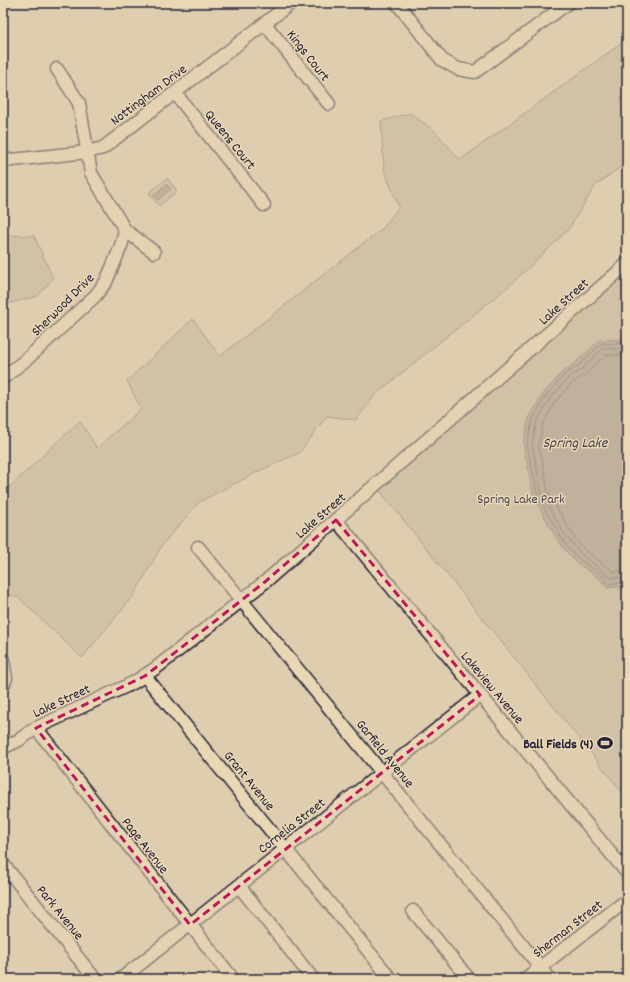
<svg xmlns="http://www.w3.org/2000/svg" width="630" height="982" font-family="Dekko,sans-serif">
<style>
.green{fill:#c2b49d;stroke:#726b6c}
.water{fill:#998e83;stroke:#696366}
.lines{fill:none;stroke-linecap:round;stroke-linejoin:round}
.shore{stroke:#524d58;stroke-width:1}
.minor-casing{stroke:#22223b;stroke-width:15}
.minor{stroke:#ead8b5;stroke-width:12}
.marked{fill:none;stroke:#c2185b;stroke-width:3;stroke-dasharray:8 5;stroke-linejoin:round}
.labels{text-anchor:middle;stroke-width:3;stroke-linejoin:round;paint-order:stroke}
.street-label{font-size:14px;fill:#22223b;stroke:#ead8b5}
.park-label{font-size:14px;fill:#4a4654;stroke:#ead8b5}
.poi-label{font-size:14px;font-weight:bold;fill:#22223b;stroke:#ead8b5;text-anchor:end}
.water-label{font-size:15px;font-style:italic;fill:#464251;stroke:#ead8b5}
</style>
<rect width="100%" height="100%" fill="#decdae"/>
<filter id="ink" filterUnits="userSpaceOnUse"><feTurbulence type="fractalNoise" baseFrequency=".025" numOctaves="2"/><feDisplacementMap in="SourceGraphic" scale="8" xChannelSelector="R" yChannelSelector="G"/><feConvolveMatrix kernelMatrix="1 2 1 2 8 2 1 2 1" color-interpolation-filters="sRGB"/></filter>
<g filter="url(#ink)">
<path class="green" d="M627,39V162L595,186L568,230L509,286L376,394L356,420L327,416L299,453L259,471L199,502L162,545L134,595L82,658L18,597L3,594V493L80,421L97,448L141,409L127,381L193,319L220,356L382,229L399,207L384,170L381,121L410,113L435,131L460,160Z
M167,178L177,191L159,206L149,193Z
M3,235L34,236L53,278L38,296L3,305Z
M627,264V798L376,486Z"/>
<path class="water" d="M166,184L171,189L158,200L153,195Z
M627,336V586L607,588L600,579L576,562L564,549L555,536L534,498L523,444L529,418L543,394L563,371L575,363L601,339L616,340Z"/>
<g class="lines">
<path class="shore" d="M627,341L616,344L602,343L578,366L565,374L546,396L533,419L527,444L538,497L559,534L567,547L579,559L603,576L609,584L627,582
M627,347L617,349L603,348L581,370L568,378L550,399L537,421L532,444L542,495L563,532L582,555L611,578L627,577
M627,353L617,355H605L585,375L572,383L555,402L543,424L538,447L542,458L548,493L576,540L586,551L614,572L627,571"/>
<defs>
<path id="minor" d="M397,3L442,60L458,69L475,72L568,3
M265,24L329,104
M175,93L264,205
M3,161L87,152L103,148L291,3
M125,230L154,252
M3,378L28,358L95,296L106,282L121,246L125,230L91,173L79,103L57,69
M336,520L627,873
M198,547L550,979
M3,660L6,678L3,686
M145,676L391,979
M36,728L233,979
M3,748L19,740L36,728L133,683L156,668L266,581L627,264
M3,864L95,979
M239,886L313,979
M413,911L469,979
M3,978L4,979
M121,979L480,695
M525,979L627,900"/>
</defs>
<use href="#minor" class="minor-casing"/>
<use href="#minor" class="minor"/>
</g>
</g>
<path d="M0 0H630V982H0ZM336,520L480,695L190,925L36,728L145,676L266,581Z" fill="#decdae" fill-opacity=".55" fill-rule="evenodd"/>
<path class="marked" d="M336,520L480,695L190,925L36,728L145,676L266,581Z"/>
<defs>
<symbol id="stadium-bare" viewBox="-9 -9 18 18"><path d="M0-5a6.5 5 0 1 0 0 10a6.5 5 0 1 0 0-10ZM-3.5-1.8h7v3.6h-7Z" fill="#22223b" stroke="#ead8b5" stroke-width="2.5" paint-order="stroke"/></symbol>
</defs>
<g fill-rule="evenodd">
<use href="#stadium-bare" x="594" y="732" width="22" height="22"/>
</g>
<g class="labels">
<g class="street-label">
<text transform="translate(309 55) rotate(52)" y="5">Kings Court</text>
<text transform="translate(148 94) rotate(-37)" y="5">Nottingham Drive</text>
<text transform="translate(231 139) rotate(51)" y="5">Queens Court</text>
<text transform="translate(563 301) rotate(-42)" y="5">Lake Street</text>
<text transform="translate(62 304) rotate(-45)" y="5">Sherwood Drive</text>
<text transform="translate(320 515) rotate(-41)" y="5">Lake Street</text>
<text transform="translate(493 687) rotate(50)" y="5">Lakeview Avenue</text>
<text transform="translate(61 700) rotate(-25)" y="5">Lake Street</text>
<text transform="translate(386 753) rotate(51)" y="5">Garfield Avenue</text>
<text transform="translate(250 780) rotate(51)" y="5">Grant Avenue</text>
<text transform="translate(291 825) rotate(-38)" y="5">Cornelia Street</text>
<text transform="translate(146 845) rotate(52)" y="5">Page Avenue</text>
<text transform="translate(61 912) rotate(51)" y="5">Park Avenue</text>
<text transform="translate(567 928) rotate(-38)" y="5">Sherman Street</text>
</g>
<g class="park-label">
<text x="521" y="503">Spring Lake Park</text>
</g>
<g class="poi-label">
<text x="593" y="748">Ball Fields (4)</text>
</g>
<g class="water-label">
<text x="575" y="447">Spring Lake</text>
</g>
</g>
<rect width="630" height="982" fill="none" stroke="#ead8b5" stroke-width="16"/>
<rect x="8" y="8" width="614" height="966" fill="none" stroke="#22223b" stroke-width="1.5" filter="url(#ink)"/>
</svg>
